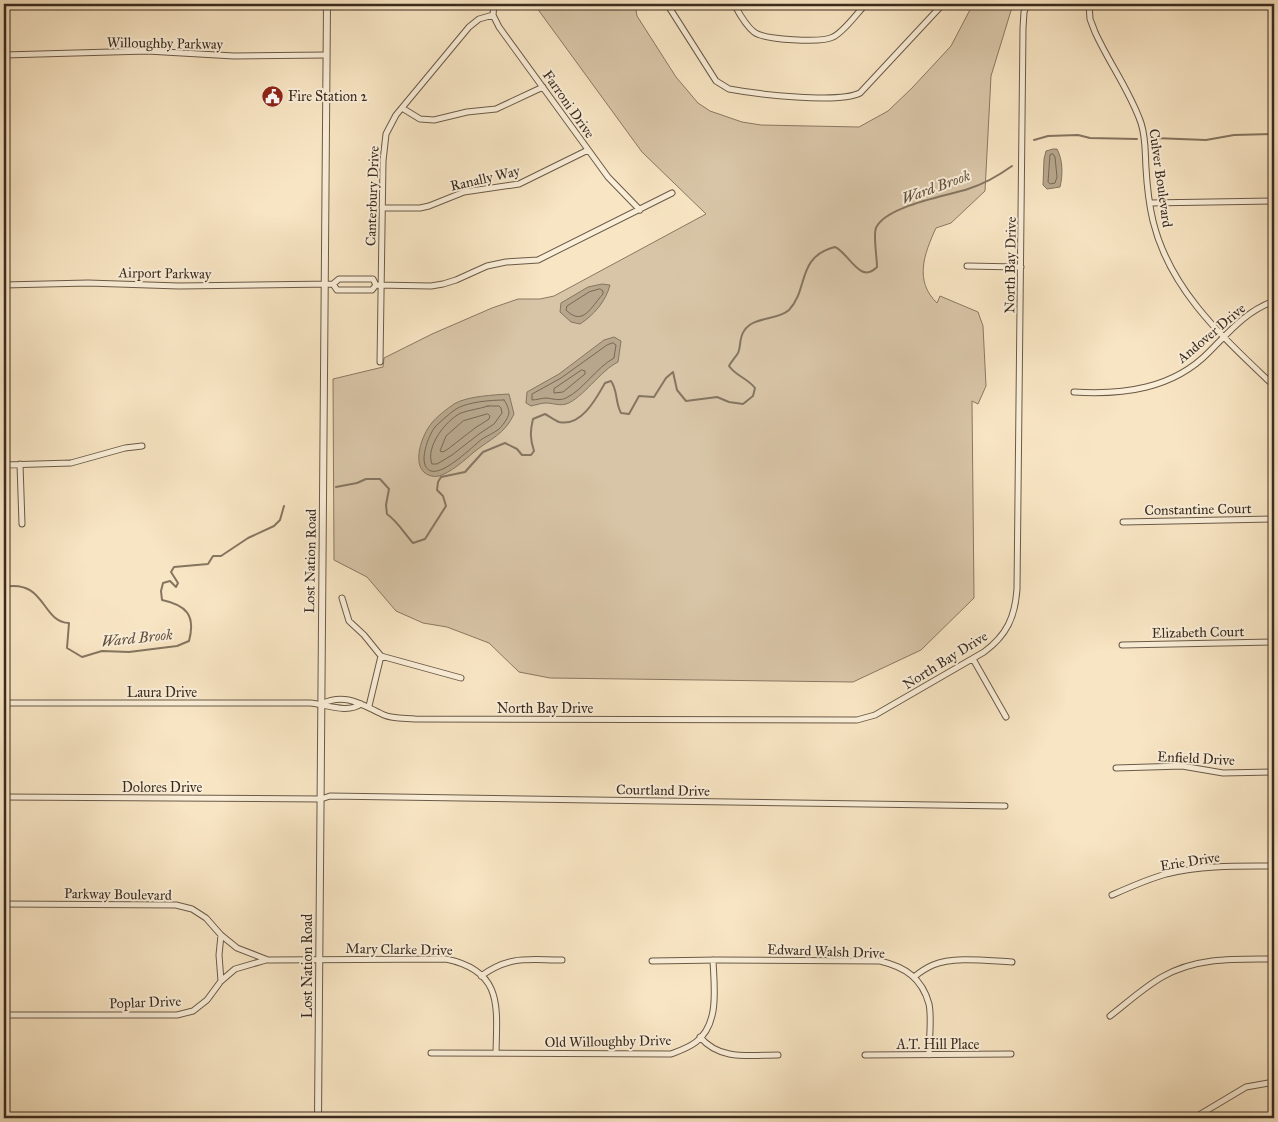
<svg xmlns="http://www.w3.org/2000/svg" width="1278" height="1122" font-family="'IM FELL Great Primer',serif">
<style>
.green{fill:#d8c5a7;stroke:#897863}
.water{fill:#b7a68b;stroke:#857560}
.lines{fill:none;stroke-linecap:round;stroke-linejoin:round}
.shore{stroke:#786855;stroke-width:1}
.stream{stroke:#857560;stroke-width:2}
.minor-casing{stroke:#6a5a48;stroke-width:7}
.tertiary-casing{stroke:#6a5a48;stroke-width:8}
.minor{stroke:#faeed8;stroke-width:5}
.tertiary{stroke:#faeed8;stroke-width:6}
.labels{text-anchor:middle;stroke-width:4;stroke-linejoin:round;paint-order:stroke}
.street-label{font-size:14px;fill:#3a2b1f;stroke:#faeed8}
.poi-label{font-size:14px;fill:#3a2b1f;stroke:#faeed8;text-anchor:start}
.water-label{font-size:15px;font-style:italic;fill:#60503f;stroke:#faeed8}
</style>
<rect width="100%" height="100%" fill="#f8e5c3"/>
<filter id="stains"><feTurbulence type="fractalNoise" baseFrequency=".004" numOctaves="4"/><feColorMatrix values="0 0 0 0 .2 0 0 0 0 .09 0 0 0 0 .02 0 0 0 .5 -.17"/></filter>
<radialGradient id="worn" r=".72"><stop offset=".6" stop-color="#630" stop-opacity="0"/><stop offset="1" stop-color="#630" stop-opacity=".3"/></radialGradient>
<path class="green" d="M534,4H635L637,16L676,77L698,103L710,111L742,122L761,125L859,127L888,111L912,88L951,46L973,4H1013L991,76L985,191L951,223L936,228C924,254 914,281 937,303L940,296L978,312L983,326L986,386L978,404L972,401L974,598L921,650L853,682L550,678L519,672L489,643L447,627L423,623L396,611L367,577L334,560L333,379L383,367L384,358L432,334L492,308L518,299H540L554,296L706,214L642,152Z"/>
<path class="water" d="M1053,149H1057C1063,160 1063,175 1060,187L1047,189L1043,185L1044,159L1046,151Z
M602,284L610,285C606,301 594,315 580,324L571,322L560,312L561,303L588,287Z
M614,337L621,341L618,362C601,370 582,399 566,404C559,406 553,403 546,403C541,403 536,405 531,406L526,403L527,392L559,374L604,340Z
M509,394L514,414C505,434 490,439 474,452C465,460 450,473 439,476C434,477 429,476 425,473C412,463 422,435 431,424C436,417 447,409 454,404C467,396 494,395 509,394Z"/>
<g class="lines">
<path class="shore" d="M1053,154L1055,157L1057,177L1055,183L1050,184L1048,182L1050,155Z
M600,289L603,291V294C591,307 583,327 566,310L567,306L589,292Z
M613,343L616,345L614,358C596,368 583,390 566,398C560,401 553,399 547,398C541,398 537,400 532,400V394L561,378L607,345Z
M582,370L585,371V374L563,392L554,393V389Z
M504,400C506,402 509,409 509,413C508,419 502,426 499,429C494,433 487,436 482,439C472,447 444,475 431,471C416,466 429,434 435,427C441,421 449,414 456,409C467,402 491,400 504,400Z
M488,406H499L501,408L502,413L494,424L479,434L452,455L437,464H432C425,447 446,420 461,413C469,410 479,409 488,406Z
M488,414L490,416L489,419L475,428L448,449L443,452L440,451L446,436L463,421Z"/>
<path class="stream" d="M1154,138L1206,140L1234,135L1274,134
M1034,140L1048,136L1078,135L1090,138L1137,139
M336,487L357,483L366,479H380L389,489L386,505L387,514C398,522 404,533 413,543L425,539L446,506L443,496L437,490L438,482L441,477L465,472L483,452L505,443L517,449L522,455H531L534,451C530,439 530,431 533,419L545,414C549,416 554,420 559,422C581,427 596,399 605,383L611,381C618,391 615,402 621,413L629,414L639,396L654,397L666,378L673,372L677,390L686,401L717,397L729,402L743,404L753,396L755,388C747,378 736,376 729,366C731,362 735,358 738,353C741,347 739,338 744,331C753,316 777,321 789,310C809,289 796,257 835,247C849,253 860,285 877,267C877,257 873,235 876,228C885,206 947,196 968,189C984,184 998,176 1012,166
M4,587C46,579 41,622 69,623L67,648L82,657L102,651L129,652L177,646L189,641C196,615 186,605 162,600L161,591L163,583L170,581L176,587L178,583L171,572L174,567L208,564L213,556H221L248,538L274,526L280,520L284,506"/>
<defs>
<path id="minor" d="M494,4L493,15L499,27L608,177L640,210
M667,4L716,81L729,89C756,94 838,104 860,93L943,4
M734,4C739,13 745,25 754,32C764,40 822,43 833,37C844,32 857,13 866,4
M1089,4L1090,19L1095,32C1109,63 1130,91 1141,123C1146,138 1145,153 1146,168C1147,186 1149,204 1153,221C1170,291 1224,338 1274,386
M4,55L147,51L234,56L326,55
M402,108L420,119L434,120L467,112L496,109L543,87
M1150,203L1274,201
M382,208H420L429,206L464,192L519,184L588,150
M967,266L1021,267
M4,285L88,283L179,286L333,284
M376,285L373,279H339L333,284L337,290H372L376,285L431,286L443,284L456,280L487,266L506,262L538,260L672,193
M380,362L383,161L386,134L396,115L469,27L479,19L493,15
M1074,392C1123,395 1173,389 1209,352C1230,331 1245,312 1274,301
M20,464L22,524
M4,465L71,463L125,448L142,446
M1123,522L1274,519
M342,598L349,621L364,635L381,656L461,678
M1122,645L1274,642
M973,659L1006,717
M4,703H310C325,704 347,714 361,704
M321,704C346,692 362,705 384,715C393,719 406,718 415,719L857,720L875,715L984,652C1007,635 1015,617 1017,589L1023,28L1024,12L1027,4
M369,706L381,656
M1116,768L1182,766L1223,773L1274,772
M4,797L321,799L330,796L1005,806
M1112,895C1130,887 1148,879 1166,874C1202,865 1238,866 1274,866
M4,904L176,905L192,909L206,918L221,935L237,948L268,960L446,959C503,971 497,1006 496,1053
M652,961L718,960L880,961C905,967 922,978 929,1004C932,1018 929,1040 929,1055
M481,976C510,955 528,960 562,960
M914,977C920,972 926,968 933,965C954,956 989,961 1012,962
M221,981L219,955L221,935
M4,1015H177L193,1011L207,1000L221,981L235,969L266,960
M1110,1016C1127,1003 1143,988 1162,977C1197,957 1236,959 1274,959
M700,1037C720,1061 750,1055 778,1055
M431,1053L671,1054C679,1051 688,1048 696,1042C720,1024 714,986 713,960
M865,1055L1011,1054
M46,1117L47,1118
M137,1117L139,1118
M1194,1118L1246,1087L1274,1082"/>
<path id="tertiary" d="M318,1118L327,4"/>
</defs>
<use href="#minor" class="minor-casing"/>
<use href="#tertiary" class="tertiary-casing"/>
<use href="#minor" class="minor"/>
<use href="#tertiary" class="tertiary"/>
</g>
<defs>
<symbol id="civic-disc" viewBox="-11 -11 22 22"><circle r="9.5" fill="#8f2418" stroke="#faeed8"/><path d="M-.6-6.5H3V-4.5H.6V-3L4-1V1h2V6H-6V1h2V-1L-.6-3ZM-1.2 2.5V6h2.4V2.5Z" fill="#fff"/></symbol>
</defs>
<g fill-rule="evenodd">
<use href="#civic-disc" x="260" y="84" width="25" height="25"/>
</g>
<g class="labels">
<g class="street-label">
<text transform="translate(165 43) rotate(1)" y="5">Willoughby Parkway</text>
<text transform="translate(569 104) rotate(55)" y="5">Farroni Drive</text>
<text transform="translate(485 178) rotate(-13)" y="5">Ranally Way</text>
<text transform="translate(1161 178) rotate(82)" y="5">Culver Boulevard</text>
<text transform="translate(372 196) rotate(-88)" y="5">Canterbury Drive</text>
<text transform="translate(1010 265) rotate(-89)" y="5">North Bay Drive</text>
<text transform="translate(165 273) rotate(1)" y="5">Airport Parkway</text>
<text transform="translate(1211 333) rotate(-40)" y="5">Andover Drive</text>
<text transform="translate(1198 509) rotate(-1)" y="5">Constantine Court</text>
<text transform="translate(310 561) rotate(-89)" y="5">Lost Nation Road</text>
<text transform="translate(1198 632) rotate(-1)" y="5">Elizabeth Court</text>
<text transform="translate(945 660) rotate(-32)" y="5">North Bay Drive</text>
<text x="162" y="697">Laura Drive</text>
<text x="545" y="713">North Bay Drive</text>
<text transform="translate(1196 758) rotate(3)" y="5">Enfield Drive</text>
<text x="162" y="792">Dolores Drive</text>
<text transform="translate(663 790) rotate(1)" y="5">Courtland Drive</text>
<text transform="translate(1190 861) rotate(-9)" y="5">Erie Drive</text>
<text transform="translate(118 894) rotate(1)" y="5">Parkway Boulevard</text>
<text transform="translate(399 949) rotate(1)" y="5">Mary Clarke Drive</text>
<text transform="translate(826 951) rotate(2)" y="5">Edward Walsh Drive</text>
<text transform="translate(307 966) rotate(-90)" y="5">Lost Nation Road</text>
<text transform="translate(145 1002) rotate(-2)" y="5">Poplar Drive</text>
<text transform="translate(608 1041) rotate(-1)" y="5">Old Willoughby Drive</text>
<text x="938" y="1049">A.T. Hill Place</text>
</g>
<g class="poi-label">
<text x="288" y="101">Fire Station 2</text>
</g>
<g class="water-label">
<text transform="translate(936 187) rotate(-20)" y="5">Ward Brook</text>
<text transform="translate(137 638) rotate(-6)" y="5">Ward Brook</text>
</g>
</g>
<rect width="1278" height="1122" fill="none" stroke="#f8e5c3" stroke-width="20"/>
<rect x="5" y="5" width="1268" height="1112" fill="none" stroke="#3a2b1f" stroke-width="2.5"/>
<rect x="10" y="10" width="1258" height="1102" fill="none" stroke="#3a2b1f"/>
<rect width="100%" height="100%" filter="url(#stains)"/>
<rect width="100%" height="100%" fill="url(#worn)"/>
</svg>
